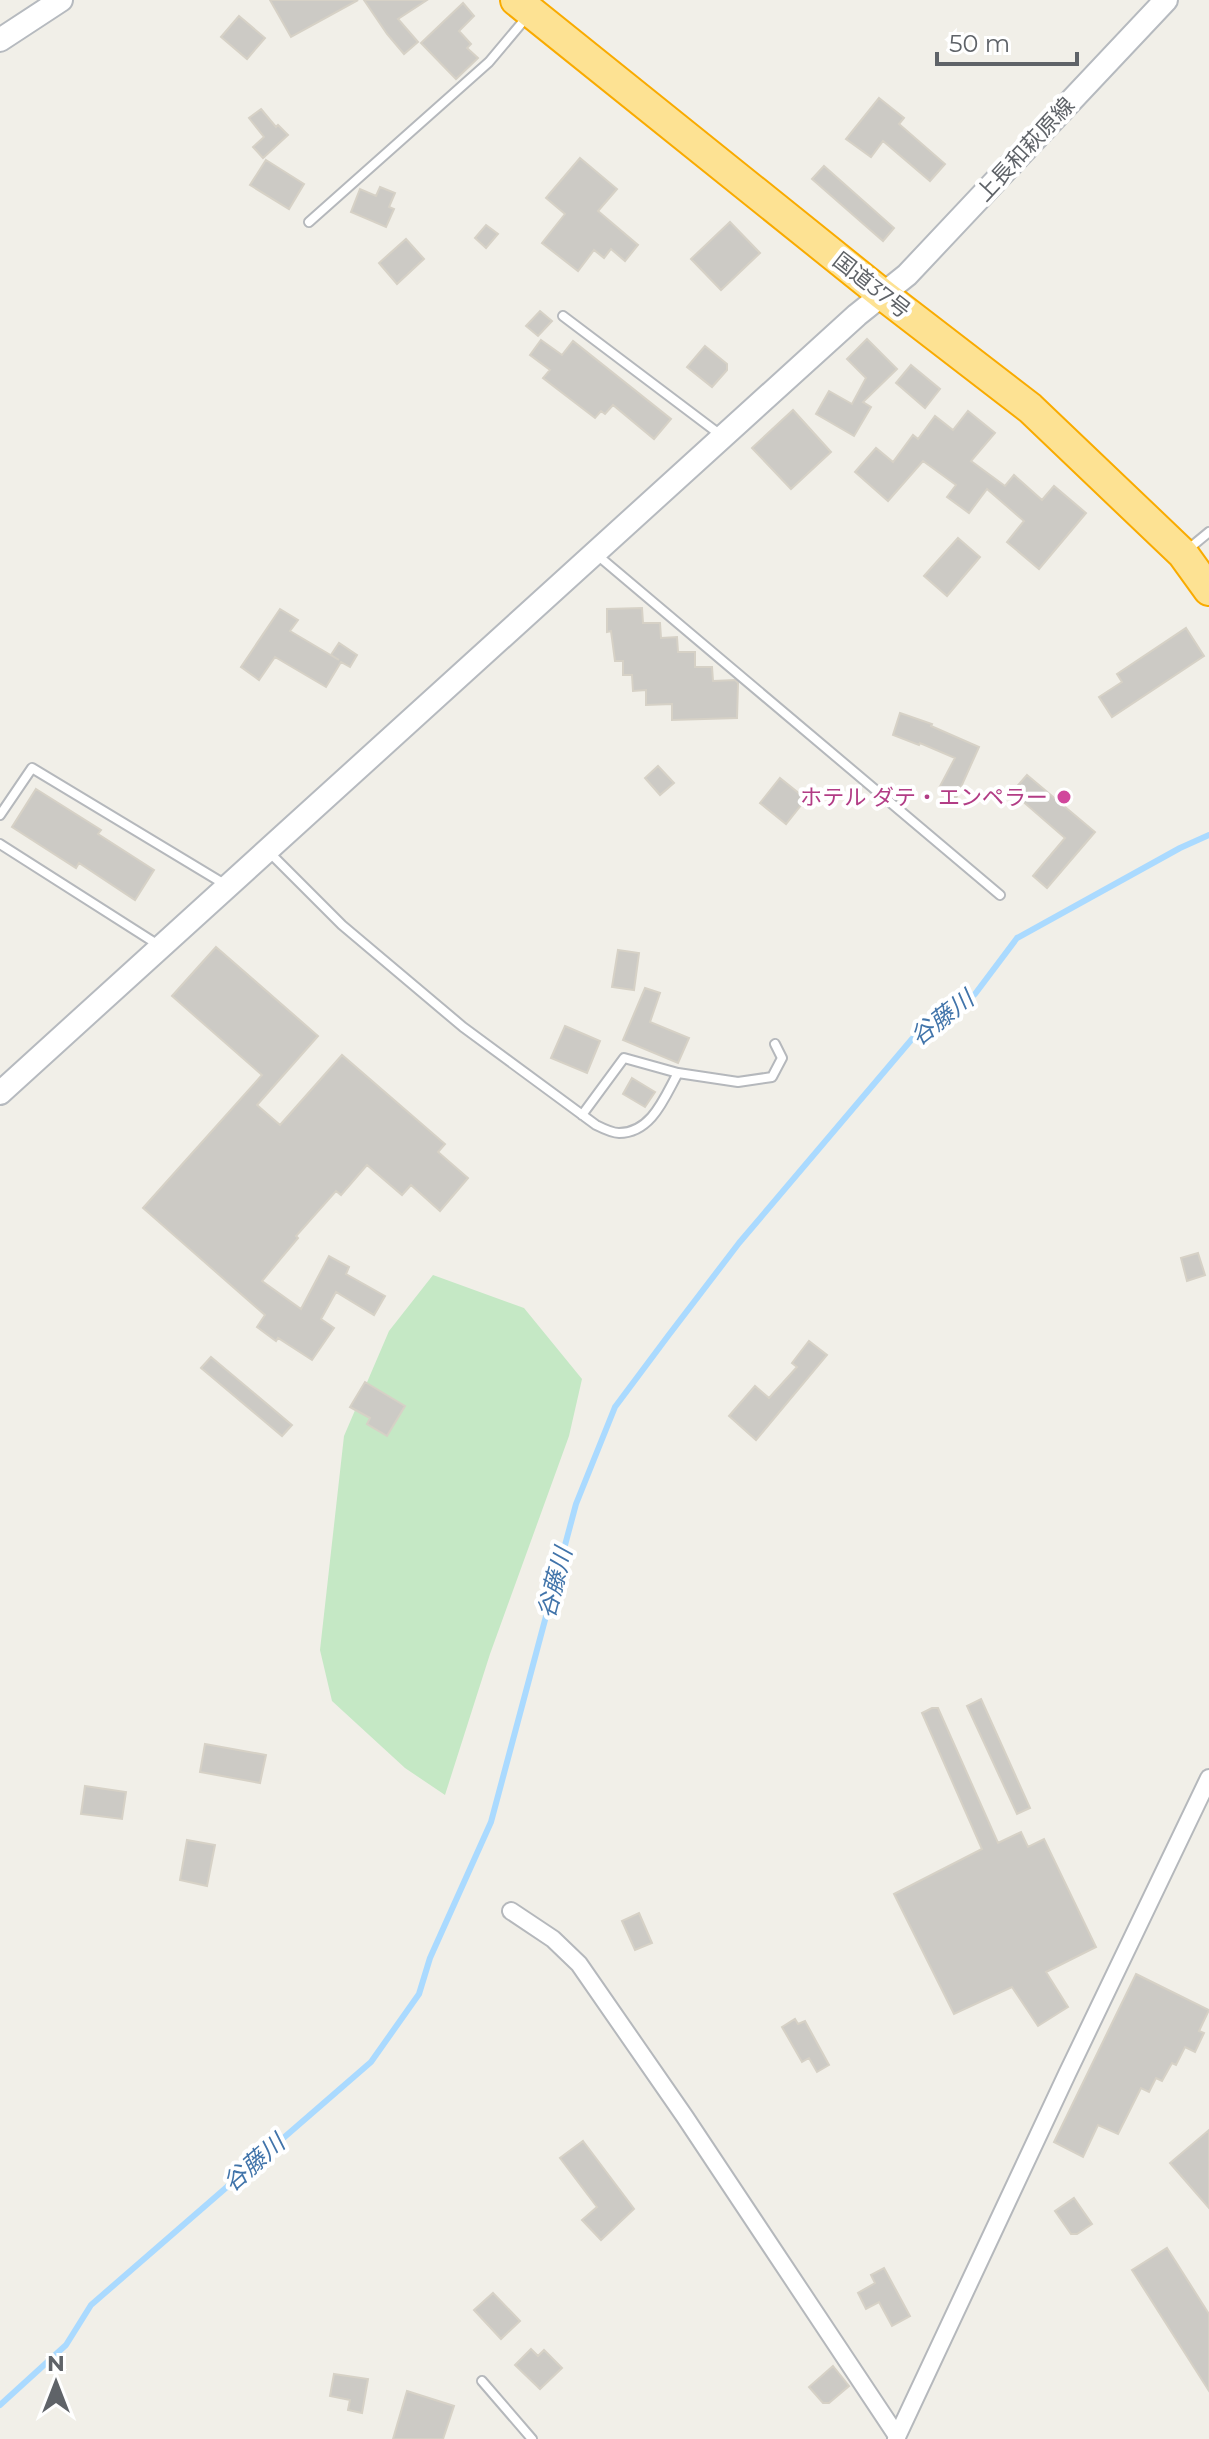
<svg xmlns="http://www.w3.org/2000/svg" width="1209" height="2439" font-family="Montserrat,'Noto Sans JP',sans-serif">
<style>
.green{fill:#c5e8c5}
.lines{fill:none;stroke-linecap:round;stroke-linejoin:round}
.stream{stroke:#aadaff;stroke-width:6}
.building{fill:#cccac5;stroke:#d6d1c6;stroke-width:2}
.lane-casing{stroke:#b5b8bc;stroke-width:12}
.street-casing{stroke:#b5b8bc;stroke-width:20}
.secondary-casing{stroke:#b6babf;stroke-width:26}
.highway-casing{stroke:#f9ab00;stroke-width:34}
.lane{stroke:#fff;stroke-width:8}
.street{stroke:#fff;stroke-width:16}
.secondary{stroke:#fff;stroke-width:22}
.highway{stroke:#fde293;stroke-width:30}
.hotel-dot{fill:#d1479c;stroke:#fff;stroke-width:3}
.labels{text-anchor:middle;stroke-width:8;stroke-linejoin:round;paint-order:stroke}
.street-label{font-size:22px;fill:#5f6368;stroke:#fff}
.hotel-label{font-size:22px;fill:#b23c85;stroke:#fff;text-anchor:end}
.water-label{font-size:24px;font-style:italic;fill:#4174aa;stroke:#fff}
</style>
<rect width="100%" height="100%" fill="#f1efe8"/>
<path class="green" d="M433,1275L524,1308L582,1379L569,1436L490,1654L445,1795L405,1768L332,1701L320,1650L344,1436L389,1331Z"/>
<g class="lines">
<path class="stream" d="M0,2405L66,2345L91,2305L371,2062L419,1994L430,1958L491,1822L576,1504L615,1407L668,1336L739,1243L912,1039L975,994L1017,938L1180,848L1209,835"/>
</g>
<path class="building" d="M270,0H358L291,37Z
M364,0H427L398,19L418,42L404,54L387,34Z
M463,3L474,16L459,31L471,44L467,48L478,58L456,79L421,43Z
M239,16L265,38L247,59L221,37Z
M879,98L904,118L899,124L945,164L930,181L883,141L871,157L846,139Z
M261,109L276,127L278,125L288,135L263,158L253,147L264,137L249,118Z
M580,158L617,189L598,211L638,245L625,261L611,249L604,258L594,250L578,271L542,243L565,214L546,198Z
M266,160L304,184L289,209L250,185Z
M824,166L894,228L883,241L812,179Z
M380,187L395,193L389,207L394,209L386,227L351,212L360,189L376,196Z
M730,222L760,253L721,290L691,259Z
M486,225L498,234L486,248L475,238Z
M406,239L424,259L397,284L379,263Z
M540,311L552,321L538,336L526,326Z
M867,339L897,369L863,402L871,407L854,436L816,414L829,391L852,404L866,378L847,359Z
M541,340L562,355L573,341L671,419L654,439L613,405L605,414L601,411L595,418L543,378L550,370L530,355Z
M705,346L727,364V370L712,387L687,367Z
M911,365L940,389L925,408L896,383Z
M793,410L831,452L791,489L752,448Z
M968,411L995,433L971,461L1005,486L1014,475L1042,500L1054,486L1086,513L1039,569L1007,542L1024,521L987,489L969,513L947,497L956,485L923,461L888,501L855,472L876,448L893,462L913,435L918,439L935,416L953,430Z
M958,538L980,557L947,596L924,576Z
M642,608L643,623H660L661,638L677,637L678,652H695V667H712L713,681L735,680L738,683L737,718L672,720V704L646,705V690L633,691L632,675H623V661H615L611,631L607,632V609Z
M280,609L298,620L290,631L339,660L331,655L339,643L357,655L350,667L341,662L326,687L275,657L259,680L241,667Z
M1186,628L1204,656L1112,717L1099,697L1122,682L1117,674Z
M900,713L932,724L931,726L979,747L956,798L939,788L955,758L920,743L919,745L893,735Z
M658,766L674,783L660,795L645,778Z
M1027,775L1095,832L1047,888L1033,876L1065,838L1012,792Z
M780,778L806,799L786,824L760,803Z
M36,789L101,830L98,834L154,870L135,900L79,863L76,868L12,827Z
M216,947L318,1036L257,1105L280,1125L342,1055L445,1144L438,1152L468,1178L440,1211L411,1185L402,1195L367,1165L341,1195L336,1191L296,1236L298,1238L262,1281L301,1309L329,1256L349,1267L346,1274L385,1296L374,1315L336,1292L321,1319L334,1328L312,1360L278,1338L276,1341L257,1327L265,1315L143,1208L262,1075L172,996Z
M618,950L639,953L634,990L612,987Z
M645,988L660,993L650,1022L689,1038L678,1063L623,1040Z
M565,1026L600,1041L587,1073L551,1058Z
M632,1078L655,1092L645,1107L623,1094Z
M1198,1253L1205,1275L1187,1281L1181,1258Z
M809,1341L827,1355L756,1440L729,1416L755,1386L769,1398L797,1367L792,1363Z
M211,1357L292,1425L282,1436L201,1368Z
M365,1382L405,1406L387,1436L367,1424L370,1418L350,1407Z
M981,1699L1030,1808L1017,1814L967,1706Z
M932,1708H938L998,1843L1021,1832L1028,1847L1044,1839L1096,1947L1046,1972L1068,2007L1038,2026L1012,1987L954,2014L894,1894L982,1849L922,1713Z
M205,1744L266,1755L260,1783L200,1772Z
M85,1786L126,1792L122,1819L81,1814Z
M187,1840L215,1845L207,1886L180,1880Z
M639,1913L652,1943L635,1950L622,1921Z
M1136,1974L1209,2010L1199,2031L1204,2033L1195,2052L1185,2047L1176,2065L1172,2063L1162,2081L1156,2078L1149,2092L1141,2088L1118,2134L1098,2125L1083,2157L1054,2142Z
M795,2019L798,2024L805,2021L829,2065L817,2072L809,2058L802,2062L782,2027Z
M1209,2130V2208L1170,2163Z
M583,2141L634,2209L601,2240L582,2220L597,2207L560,2158Z
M1074,2198L1092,2224L1077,2234H1071L1055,2211Z
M1167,2248L1209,2314V2391L1132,2270Z
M884,2268L910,2316L892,2326L879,2302L866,2309L858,2293L875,2283L871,2275Z
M493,2293L520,2321L501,2339L474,2310Z
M531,2349L538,2356L544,2350L562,2368L540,2389L515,2365Z
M833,2366L849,2386L829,2403H823L809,2387Z
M334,2374L368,2379L362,2413L348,2410L350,2400L330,2396Z
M407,2391L454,2406L443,2439H393Z"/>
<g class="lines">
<defs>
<path id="lane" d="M309,222L489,62L526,18
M563,316L722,436
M1186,551L1209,532
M596,554L1000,895
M0,815L32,768L226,885
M0,844L160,946
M270,853L342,925L463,1027L596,1125C602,1128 612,1133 619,1133C652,1133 665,1096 678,1073L738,1082L772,1077L782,1058L775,1044
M582,1115L624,1058L678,1073
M482,2381L532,2439"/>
<path id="street" d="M511,1911L553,1939L579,1964L685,2117L897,2436
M896,2439L1067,2074L1209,1778"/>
<path id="secondary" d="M0,40L61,0
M0,1093L857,315L907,275L1166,0"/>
<path id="highway" d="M516,0L882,294L1030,408L1183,554L1209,590"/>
</defs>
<use href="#lane" class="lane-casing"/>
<use href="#street" class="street-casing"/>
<use href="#secondary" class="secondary-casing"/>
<use href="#highway" class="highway-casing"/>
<use href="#lane" class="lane"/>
<use href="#street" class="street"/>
<use href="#secondary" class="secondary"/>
<use href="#highway" class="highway"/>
</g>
<circle class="hotel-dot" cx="1064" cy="797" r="8"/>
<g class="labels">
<g class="street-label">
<text transform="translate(1025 149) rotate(-47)" y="8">上長和萩原線</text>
<text transform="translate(872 285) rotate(38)" y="8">国道37号</text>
</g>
<g class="hotel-label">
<text x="1048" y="805">ホテル ダテ・エンペラー</text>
</g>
<g class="water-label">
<text transform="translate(942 1018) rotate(-38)" y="8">谷藤川</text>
<text transform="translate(555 1583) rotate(-75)" y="8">谷藤川</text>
<text transform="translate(254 2163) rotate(-41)" y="8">谷藤川</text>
</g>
</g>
<g transform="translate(56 2383)" stroke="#ffffff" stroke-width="6" paint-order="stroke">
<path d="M0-6L14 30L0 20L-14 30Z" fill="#5f6368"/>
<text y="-12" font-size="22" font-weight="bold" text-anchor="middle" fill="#5f6368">N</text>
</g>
<path d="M937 52v12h140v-12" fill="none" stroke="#5f6368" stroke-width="4"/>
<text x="949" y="52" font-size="24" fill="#5f6368" stroke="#ffffff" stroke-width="6" paint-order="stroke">50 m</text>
</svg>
